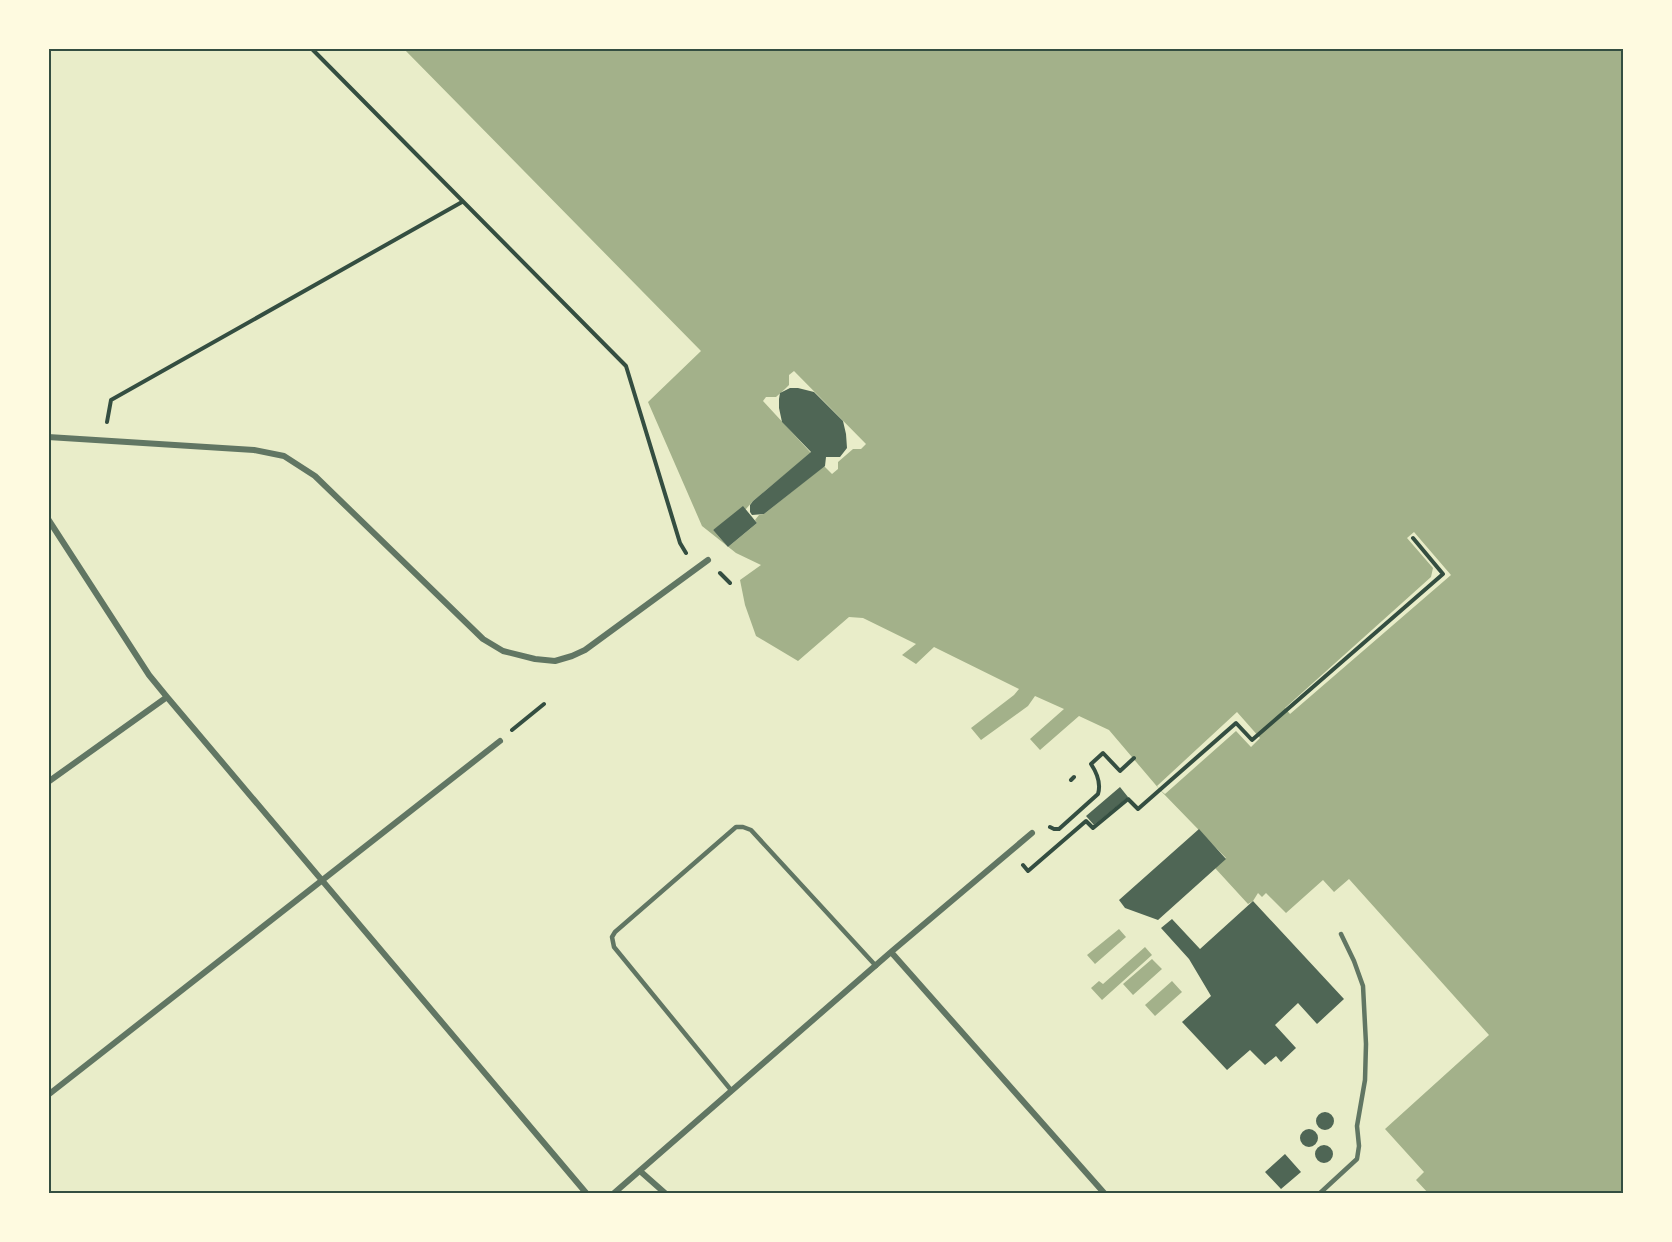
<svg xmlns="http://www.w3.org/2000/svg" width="1672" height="1242" font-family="'Asap Condensed',sans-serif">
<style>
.water{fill:#a3b18a}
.pier{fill:#e9edc9}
.building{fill:#4f6655}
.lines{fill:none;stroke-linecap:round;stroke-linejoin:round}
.path{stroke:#344e41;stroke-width:4}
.service{stroke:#617663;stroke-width:4.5}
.minor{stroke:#617663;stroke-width:6}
.neatline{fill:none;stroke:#344e41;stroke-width:2}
</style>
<rect width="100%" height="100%" fill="#e9edc9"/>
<path class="water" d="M403,48H1624V1194H1429L1416,1180L1424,1172L1385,1129L1489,1035L1349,879L1334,892L1323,880L1286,913L1266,893L1262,897L1258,893L1253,901L1248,904L1215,868L1226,858L1160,790L1109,730L1079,716L1040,750L1030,739L1064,709L1035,696L1028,706L981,740L971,728L1014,695L1019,689L934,647L916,664L902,655L916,644L863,618L849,617L798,661L756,636L745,605L740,580L761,565L736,553L702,526L648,402L701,351Z
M1119,929L1126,937L1095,964L1087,955Z
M1145,947L1152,955L1102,1000L1091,988L1099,981L1103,984Z
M1152,959L1162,969L1133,995L1123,984Z
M1172,981L1182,992L1155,1016L1145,1005Z"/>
<path class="pier" d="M794,371L866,444L861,449H853L838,462V469L832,474L824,466L764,514L759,515L755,520L757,523L728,547L713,530L746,509L753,501L811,453L763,401L766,397H776L785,389L789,385V375Z
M1414,532L1451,575L1290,714L1285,708L1431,577L1433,568L1407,538Z
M1237,712L1260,738L1251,747L1236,731L1165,794L1160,790L1157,786Z"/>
<path class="building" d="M790,388H798L814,392L843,421L846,434L847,448L840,457H826L825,466L764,514L752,515L750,512V505L753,501L811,452L782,422L779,408V399L780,393Z
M743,506L757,523L728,547L713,530Z
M1120,787L1128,797L1094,825L1086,816Z
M1199,829L1226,859L1158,920L1125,908L1119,900Z
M1253,901L1344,999L1317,1024L1298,1003L1275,1025L1296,1048L1281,1062L1276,1056L1265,1065L1250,1050L1227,1070L1182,1022L1211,996L1189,959L1161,928L1172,919L1200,949Z
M1316 1121a9 9 0 1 1 18 0a9 9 0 1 1-18 0Z
M1300 1138a9 9 0 1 1 18 0a9 9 0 1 1-18 0Z
M1315 1154a9 9 0 1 1 18 0a9 9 0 1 1-18 0Z
M1285,1154L1301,1172L1281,1189L1265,1172Z"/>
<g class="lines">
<path class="path" d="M311,48L626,366L680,543L686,553
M107,422L111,400L462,202
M720,573L730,583
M512,730L544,704
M1071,780L1074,777
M1050,827L1054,829H1059L1098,794C1101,784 1097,773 1091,764L1103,753L1120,771L1134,758
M1023,865L1028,871L1086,821L1093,828L1128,799L1138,809L1236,723L1252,740L1443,574L1413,538"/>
<path class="service" d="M731,1090L614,947L612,937L615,932L736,827H743L751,830L876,966
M1319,1194L1357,1159L1359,1146L1357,1126L1365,1080L1366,1044L1363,986L1354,961L1341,934"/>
<path class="minor" d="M48,437L254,450L284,456L315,476L483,639L503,651L535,659L555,661L572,656L585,650L708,560
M48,519L149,675L167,697L587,1194
M48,782L167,697
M891,952L1105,1194
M48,1095L500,741
M640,1171L666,1194
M613,1194L891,952L1032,833"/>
</g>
<rect width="1672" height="1242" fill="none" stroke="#fefae0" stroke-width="99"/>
<rect x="50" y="50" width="1572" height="1142" class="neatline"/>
</svg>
